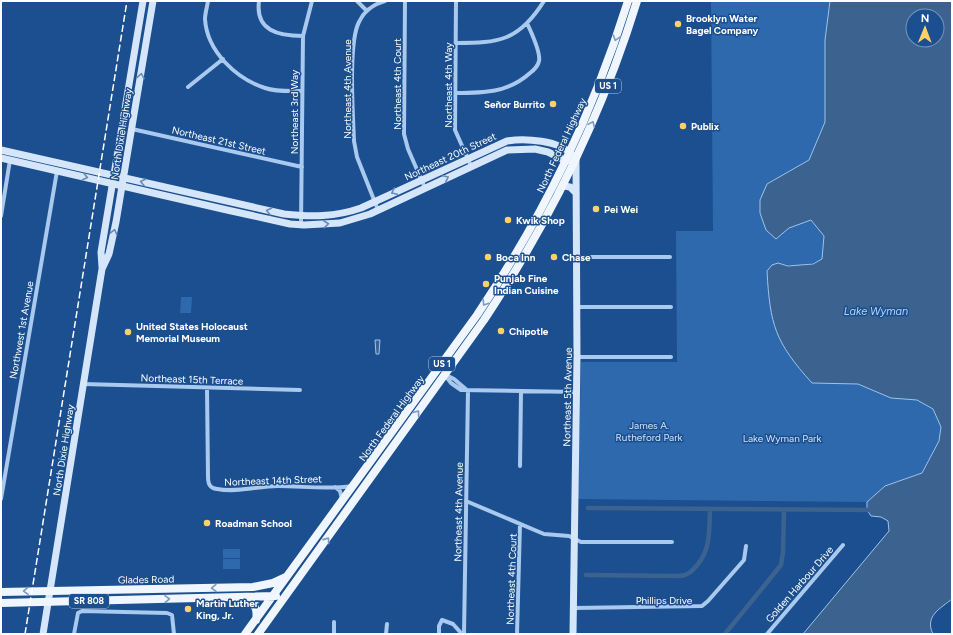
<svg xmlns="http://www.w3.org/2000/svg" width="953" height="635" font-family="Figtree,sans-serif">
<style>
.green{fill:#2e69ad}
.water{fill:#3c6290;stroke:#9cc4f0;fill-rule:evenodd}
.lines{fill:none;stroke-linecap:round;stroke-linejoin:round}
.canal{stroke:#3c6290;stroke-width:4.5}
.street{stroke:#a9c9ee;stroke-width:4}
.secondary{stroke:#d6e6fa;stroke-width:7}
.primary{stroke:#f0f6ff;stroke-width:8}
.rail{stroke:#fff;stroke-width:1.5;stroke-dasharray:7 3;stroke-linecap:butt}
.oneway{stroke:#7b9ac1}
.oneway2{stroke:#668bba}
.poi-dot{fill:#ffd166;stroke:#1b4f8f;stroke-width:1.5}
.labels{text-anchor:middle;stroke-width:3;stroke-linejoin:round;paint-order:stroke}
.shield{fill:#1b4f8f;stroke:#bbcadd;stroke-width:1}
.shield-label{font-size:9px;font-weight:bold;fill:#fff}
.poi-label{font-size:10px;font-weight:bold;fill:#fff;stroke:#1b4f8f;text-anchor:start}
.street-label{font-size:10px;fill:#fff;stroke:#1b4f8f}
.park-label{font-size:10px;fill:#cfe3fa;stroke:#1b4f8f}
.water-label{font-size:11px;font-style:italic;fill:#b5d3f5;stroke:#1b4f8f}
</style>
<rect width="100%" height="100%" fill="#1b4f8f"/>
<path class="green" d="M711,1H830L825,40V122L809,160L767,184L789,228L811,220L824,236L822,259C809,266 793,267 778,263L812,382L858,384L891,398L917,400L933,409L941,427L939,441L922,473L885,486L867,502L578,499L581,362H677L676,231H713Z
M181,297H192L191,313H180Z
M223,549H240V558H223Z
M223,559H240V569H223Z"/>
<path class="water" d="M830,1H952V599C941,608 924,616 933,634H803L889,531L888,521L881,517L871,516L867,510V502L885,486L922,473L939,441L941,427L933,409L917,400L891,398L858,384L812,383C775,342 770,325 767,271L772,265L778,263L788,266L813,264L822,259L824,236L811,220L789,228L776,239L766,230L760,213V200L767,184L809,160L825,122V40ZM913,16H937V40H913Z
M375,340H380L379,354H376Z"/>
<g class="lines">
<path class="canal" d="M588,508L872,510
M586,575L680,576C689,575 692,571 698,564C711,548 709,530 710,509
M725,634L781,565L783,552L784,510"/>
<path class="street" d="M208,1C207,7 205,14 205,19C207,52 237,79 265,88C277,92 290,91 302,91
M259,1C255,31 279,36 303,36
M357,1L367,11
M405,1L404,134L408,149L425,188
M456,1L455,130L471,166
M456,43C499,43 519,41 544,1
M188,87L223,59
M455,93C483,93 508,93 530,73C534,70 538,66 539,61C541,52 531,32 527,23
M132,129L302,167
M378,210L357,157L354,141C353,115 348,43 359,22C364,11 374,4 385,1
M1,216L10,160
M301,225L303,36L312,1
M577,257H670
M577,307H671
M577,357H671
M445,375L451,383L461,390L577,392
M446,375L454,379L468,391
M83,384L300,390
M207,388L208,476C208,483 209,488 217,489C237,493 258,486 278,486C302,486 328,490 352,486
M520,466L521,392
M335,487L340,491L342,499
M1,499L57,171
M466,501L544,534L569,536L581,542H672
M574,608L702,606L708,601L744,560L746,546
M334,622V634
M74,634L78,613L82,611L167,613L172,615L174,634
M386,634L387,624
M439,634V626L442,620L453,624L462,634
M464,634L468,391
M517,634L520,524
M767,634L843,545"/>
<path class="secondary" d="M1,150L284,214C311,217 335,217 361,208L507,141C524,138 560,140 572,155
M1,158L227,210L290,224L304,225L340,223L370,214L507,150L535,149L548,152L566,161L576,160
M564,186L570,187L576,193
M102,267L101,252L143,1
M43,634L102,269L109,254L116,222L153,1
M573,634L577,357L576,160"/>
<path class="primary" d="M1,592L253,587L273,583L286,577
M245,599C255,603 258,609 256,620
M1,603L276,596
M245,634L477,315C544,215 592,116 628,1
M258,634L484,320C550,221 602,115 637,1"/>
<path class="rail" d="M25,634L127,1"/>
</g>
<defs><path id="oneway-chevron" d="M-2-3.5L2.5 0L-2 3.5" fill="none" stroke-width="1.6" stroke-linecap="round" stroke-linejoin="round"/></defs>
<g class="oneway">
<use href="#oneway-chevron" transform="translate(616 38) rotate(108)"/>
<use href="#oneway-chevron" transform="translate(592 124) rotate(-66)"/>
<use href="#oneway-chevron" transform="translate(485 303) rotate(123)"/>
<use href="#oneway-chevron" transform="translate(417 413) rotate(-54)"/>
<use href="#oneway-chevron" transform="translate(327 540) rotate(-55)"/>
<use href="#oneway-chevron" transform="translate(214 588) rotate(179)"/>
<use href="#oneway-chevron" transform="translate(26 591) rotate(178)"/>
<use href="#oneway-chevron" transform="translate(167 599) rotate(-1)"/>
</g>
<g class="oneway2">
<use href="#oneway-chevron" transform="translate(141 76) rotate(-81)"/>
<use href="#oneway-chevron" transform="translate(85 177) rotate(12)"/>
<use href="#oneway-chevron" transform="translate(446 178) rotate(-25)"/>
<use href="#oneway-chevron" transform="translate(143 182) rotate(-167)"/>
<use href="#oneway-chevron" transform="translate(394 192) rotate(155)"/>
<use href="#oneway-chevron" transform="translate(269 211) rotate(-167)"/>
<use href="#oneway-chevron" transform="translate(326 224) rotate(-6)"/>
<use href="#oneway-chevron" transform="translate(114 232) rotate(-76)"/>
</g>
<g class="poi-dot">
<circle cx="678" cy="24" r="4"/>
<circle cx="553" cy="104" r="4"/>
<circle cx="683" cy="126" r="4"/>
<circle cx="596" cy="209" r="4"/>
<circle cx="508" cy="220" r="4"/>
<circle cx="488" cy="257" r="4"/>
<circle cx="554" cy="257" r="4"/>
<circle cx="486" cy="284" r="4"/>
<circle cx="501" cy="331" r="4"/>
<circle cx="128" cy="332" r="4"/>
<circle cx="207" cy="523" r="4"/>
<circle cx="188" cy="609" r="4"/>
</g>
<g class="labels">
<g class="shield">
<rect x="595" y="79" width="26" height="14" rx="3"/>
<rect x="429" y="357" width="26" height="14" rx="3"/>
<rect x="69" y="594" width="40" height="14" rx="3"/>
</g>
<g class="shield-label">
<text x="608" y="89">US 1</text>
<text x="442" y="367">US 1</text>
<text x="89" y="604">SR 808</text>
</g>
<g class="poi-label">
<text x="686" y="22">Brooklyn Water<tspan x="686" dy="12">Bagel Company</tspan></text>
<text x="545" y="108" text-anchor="end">Señor Burrito</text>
<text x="691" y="130">Publix</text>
<text x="604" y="213">Pei Wei</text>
<text x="516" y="224">Kwik Shop</text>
<text x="496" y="261">Boca Inn</text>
<text x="562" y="261">Chase</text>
<text x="494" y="282">Punjab Fine<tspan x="494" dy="12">Indian Cuisine</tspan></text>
<text x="136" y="330">United States Holocaust<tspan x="136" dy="12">Memorial Museum</tspan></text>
<text x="509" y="335">Chipotle</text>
<text x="215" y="527">Roadman School</text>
<text x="196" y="607">Martin Luther<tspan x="196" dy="12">King, Jr.</tspan></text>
</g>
<g class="street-label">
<text transform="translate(397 84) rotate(-90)" y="4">Northeast 4th Court</text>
<text transform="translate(448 85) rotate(-90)" y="4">Northeast 4th Way</text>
<text transform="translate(347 89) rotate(-90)" y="4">Northeast 4th Avenue</text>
<text transform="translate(294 112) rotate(-90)" y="4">Northeast 3rd Way</text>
<text transform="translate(121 134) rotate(-81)" y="4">North Dixie Highway</text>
<text transform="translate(219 140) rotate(13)" y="4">Northeast 21st Street</text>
<text transform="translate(561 145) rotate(-65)" y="4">North Federal Highway</text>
<text transform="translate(450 156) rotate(-25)" y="4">Northeast 20th Street</text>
<text transform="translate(21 330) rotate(-80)" y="4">Northwest 1st Avenue</text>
<text transform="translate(192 379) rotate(2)" y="4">Northeast 15th Terrace</text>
<text transform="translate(567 397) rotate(-89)" y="4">Northeast 5th Avenue</text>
<text transform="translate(391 418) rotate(-54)" y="4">North Federal Highway</text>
<text transform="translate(63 450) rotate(-81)" y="4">North Dixie Highway</text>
<text transform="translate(273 480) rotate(-2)" y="4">Northeast 14th Street</text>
<text transform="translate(458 512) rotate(-89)" y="4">Northeast 4th Avenue</text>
<text transform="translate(146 579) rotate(-1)" y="4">Glades Road</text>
<text transform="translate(511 579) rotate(-88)" y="4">Northeast 4th Court</text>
<text transform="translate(799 584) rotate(-49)" y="4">Golden Harbour Drive</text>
<text x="664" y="604">Phillips Drive</text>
</g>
<g class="park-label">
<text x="649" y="429">James A.<tspan x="649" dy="12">Rutheford Park</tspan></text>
<text x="782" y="442">Lake Wyman Park</text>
</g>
<g class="water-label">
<text x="876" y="315">Lake Wyman</text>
</g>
</g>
<rect width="953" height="635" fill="none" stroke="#ffffff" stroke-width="4"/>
<g transform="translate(925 28) rotate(1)"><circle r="19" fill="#1b4f8f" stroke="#7695bc"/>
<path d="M0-3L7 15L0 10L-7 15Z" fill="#ffd166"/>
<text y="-6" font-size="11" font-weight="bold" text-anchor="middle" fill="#ffffff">N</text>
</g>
</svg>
